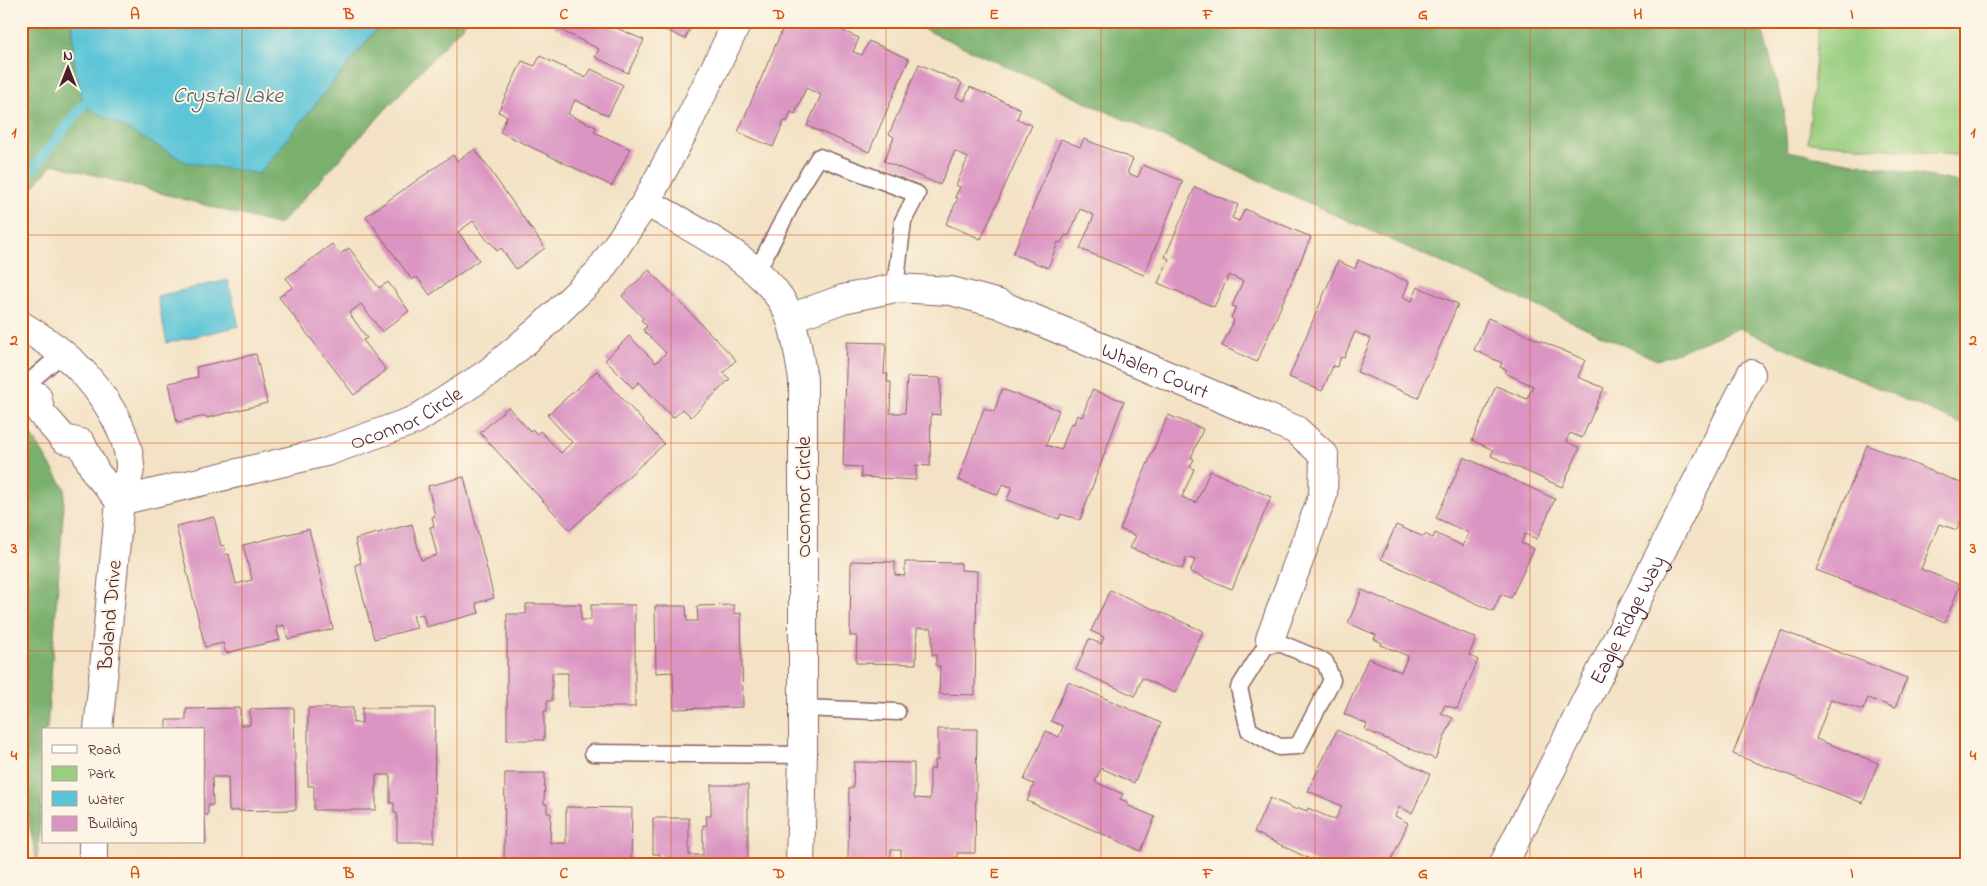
<svg xmlns="http://www.w3.org/2000/svg" width="1987" height="886" font-family="'Indie Flower',sans-serif">
<style>
.green{fill:#99cd7f;stroke:#727655}
.forest{fill:#7ab06e;stroke:#62684c}
.water{fill:#5bc5d7;stroke:#527281}
.lines{fill:none;stroke-linecap:round;stroke-linejoin:round}
.stream{stroke:#5bc5d7;stroke-width:10}
.building{fill:#db95c3}
.service-casing{stroke:#856361;stroke-width:19}
.minor-casing{stroke:#856361;stroke-width:30}
.service{stroke:#fff;stroke-width:16}
.minor{stroke:#fff;stroke-width:28}
.grid{fill:none;stroke:#d8530f;stroke-width:1;stroke-opacity:0.55}
.labels{text-anchor:middle;stroke-width:4;stroke-linejoin:round;paint-order:stroke}
.street-label{font-size:21px;fill:#4a1f2b;stroke:#fcf5e5}
.water-label{font-size:22px;font-style:italic;fill:#505967;stroke:#fcf5e5}
.neatline{fill:none;stroke:#d8530f;stroke-width:2}
.grid-label{font-size:16px;text-anchor:middle;font-weight:bold;fill:#d8530f}
</style>
<rect width="100%" height="100%" fill="#fcf5e5"/>
<filter id="ink" filterUnits="userSpaceOnUse"><feTurbulence type="fractalNoise" baseFrequency=".02" numOctaves="2"/><feDisplacementMap in="SourceGraphic" scale="10" xChannelSelector="R" yChannelSelector="G"/><feConvolveMatrix kernelMatrix="1 2 1 2 8 2 1 2 1" color-interpolation-filters="sRGB"/></filter>
<filter id="wash" filterUnits="userSpaceOnUse"><feTurbulence type="fractalNoise" baseFrequency=".0096" numOctaves="4" result="noise"/><feDisplacementMap in="SourceGraphic" scale="20" xChannelSelector="R" yChannelSelector="G"/><feGaussianBlur stdDeviation="1.12" result="paint"/><feColorMatrix in="noise" values="0 0 0 0 0 0 0 0 0 0 0 0 0 0 0 0 0 1.4 0 .05"/><feComposite in="paint" operator="in"/></filter>
<g filter="url(#wash)">
<rect width="100%" height="100%" fill="#f3e2c5"/>
<path class="green" d="M1819,21H1966V156L1808,142Z"/>
<path class="forest" d="M21,21H73V56L258,174L383,21H467L279,225L53,164L21,201Z
M906,21H1760L1784,109L1787,151L1966,183V426L1739,328L1657,360Z
M21,423L30,432L65,489L47,730H44V771L37,865L21,777Z"/>
<path class="water" d="M73,21H383L259,174L186,162L83,105L73,56Z
M228,280L239,326L167,343L157,296Z"/>
<g class="lines">
<path class="stream" d="M21,184L83,105"/>
</g>
<g id="blocks">
<path class="building" d="M557,21H614L612,26L644,40L628,73L595,57L599,49L554,27Z
M649,21H693L685,39Z
M786,21H797L804,24L806,21H820L859,38L853,52L862,55L869,41L909,59L869,152L807,126L821,95L806,88L795,114L791,112L787,122L784,121L773,147L738,132Z
M540,56L586,78L591,69L623,85L608,116L575,100L568,114L596,127L594,132L630,149L612,186L500,132L507,116L498,112L522,61L535,66Z
M919,64L962,83L956,97L964,101L970,87L1021,109L1017,119L1032,125L981,239L946,224L958,198L955,197L960,187L956,185L968,158L955,151L940,185L884,161L894,137L889,134Z
M1061,139L1080,147L1084,139L1133,159L1127,173L1138,177L1143,165L1183,181L1144,275L1080,249L1094,215L1080,209L1069,236L1065,235L1061,243L1058,242L1048,268L1013,254Z
M475,149L545,248L516,269L501,248L497,251L491,242L489,243L473,221L458,232L479,260L430,295L417,277L412,280L366,216L453,155L457,161Z
M1195,187L1238,205L1232,218L1239,221L1245,209L1311,237L1257,362L1222,346L1234,320L1231,318L1236,307L1232,306L1243,281L1229,275L1214,307L1158,283L1169,259L1165,257Z
M332,244L340,254L349,248L379,288L388,282L409,311L382,332L361,304L349,313L367,338L363,340L386,370L354,395L279,297L293,287L286,278Z
M1358,260L1409,282L1403,297L1412,301L1418,287L1458,304L1418,398L1357,372L1371,339L1355,332L1344,358L1341,357L1337,367L1333,366L1322,391L1289,377L1338,261L1355,269Z
M649,270L736,360L723,373L730,379L691,417L683,409L673,418L639,382L633,388L605,360L629,336L656,363L666,353L643,330L647,326L641,320L643,318L622,296Z
M1488,318L1585,360L1578,377L1604,388L1582,438L1570,433L1566,441L1580,448L1562,487L1491,456L1493,450L1472,440L1496,386L1527,399L1533,386L1505,373L1507,370L1500,367L1502,363L1474,350Z
M847,342L886,343L884,374H888L887,382H891L890,413H905L907,377L941,378L940,415L931,414L930,466L916,465V480L861,477V467L843,466Z
M256,354L267,403L207,418L206,416L177,422L169,383L198,377L196,367Z
M597,371L664,444L570,530L480,433L508,407L530,431L532,429L537,434L540,431L561,453L572,442L547,415Z
M1002,389L1059,410L1046,445L1061,450L1071,423L1074,424L1077,415L1082,417L1092,390L1124,401L1080,520L1061,514L1059,519L1007,500L1012,487L1002,484L998,495L958,480L984,408L994,412Z
M1168,415L1203,429L1191,458L1194,459L1190,467L1194,469L1182,497L1196,503L1210,471L1271,497L1232,589L1190,572L1195,560L1187,557L1182,569L1130,548L1136,536L1120,529Z
M1867,445L1966,485V518L1962,517L1957,530L1939,524L1921,569L1960,585L1945,622L1816,570Z
M1464,457L1555,499L1537,539L1525,534L1521,543L1534,549L1511,598L1501,594L1493,611L1381,559L1396,525L1424,537L1425,534L1433,538L1435,533L1463,546L1469,533L1436,518Z
M464,477L494,598L476,603L479,613L426,627L423,614L413,616L417,628L374,639L355,565L361,563L355,539L412,524L421,560L437,555L430,527L434,526L432,517L435,516L428,486Z
M214,517L221,546L224,545L226,555L229,554L236,584L252,580L243,545L309,529L333,629L288,639L284,625L276,627L280,640L226,653L223,643L205,647L176,526Z
M851,561L895,562V575L905,576V562L961,563V570L977,571L975,695L939,694L940,666H936V655H932V628H917L916,664L856,663L857,636H850Z
M1110,590L1203,631L1175,693L1142,678L1135,696L1076,670L1089,639L1101,644L1104,637L1091,631Z
M1362,590L1476,638L1469,655L1478,660L1457,709L1445,705L1441,713L1453,718L1435,759L1365,730L1367,724L1344,714L1368,658L1401,672L1408,656L1381,645L1382,643L1374,639L1376,635L1348,623Z
M526,604H581V620H591V605H635V707H568V673H552V701H547V711H544V740H507V614H526Z
M734,605V614L741,613L743,707L674,709L673,672L656,673L655,606H686L687,621H698L697,606Z
M1780,630L1907,678L1895,708L1868,698L1863,710L1831,699L1816,739L1878,763L1863,803L1733,754Z
M1068,682L1161,723L1134,783L1101,768L1095,782L1123,794L1120,799L1128,802L1127,805L1155,817L1141,851L1027,801L1034,784L1024,780L1046,731L1059,737L1063,726L1051,721Z
M240,708V725H250V709L294,708L296,810L229,811L228,777H212L213,805H208V815H204V730H166V720H186V709Z
M308,708H353V723H362V708H435L434,842H397V813H394V803H390V775H376V810H314V786H308Z
M938,729H977L975,853H957V865L901,864V850H891V863L848,862L849,788H853L854,762L914,763V798L930,799V769H934L935,760H938Z
M1337,730L1430,774L1412,813L1399,807L1395,816L1408,823L1389,865H1322L1254,832L1270,798L1297,810L1299,808L1307,811L1308,808L1335,820L1342,806L1308,791Z
M505,773H545L544,804H547V813H551L550,843H566V807L632,808L631,865H504Z
M711,785H748V865H660V854H653V818H689V855H703V825H707L706,816H711Z
M204,819H205L206,843H204Z"/>
</g>
</g>
<g filter="url(#ink)">
<use href="#blocks" fill-opacity="0" stroke="#856361" stroke-width="1"/>
<g class="lines">
<defs>
<path id="service" d="M757,271L799,189L819,157L917,194L903,221L895,288
M27,384L63,353
M1270,639L1325,662L1332,680L1298,746L1279,747L1249,730L1239,688Z
M803,708L897,712
M593,753L803,755"/>
<g id="minor">
<path d="M646,202C692,229 773,266 790,318C797,337 799,359 803,379V755L800,865"/>
<path id="s1" d="M790,318L843,299L895,288L951,291L999,304L1296,430L1324,455L1323,495L1270,639"/>
<path d="M21,325C35,334 50,343 62,353C93,377 127,425 130,464C131,475 123,490 120,501L98,730"/>
<path d="M37,396L41,413L64,439L81,443L96,473L120,501"/>
<path id="s2" d="M120,501L326,452L415,420L488,373L540,329L599,272L646,202L684,131L738,21"/>
<path d="M93,842V865"/>
<path id="s3" d="M1503,865L1751,374"/>
</g>
</defs>
<use href="#service" class="service-casing"/>
<use href="#minor" class="minor-casing"/>
<use href="#service" class="service"/>
<use href="#minor" class="minor"/>
</g>
</g>
<path class="grid" d="M242,21V865M457,21V865M671,21V865M886,21V865M1101,21V865M1315,21V865M1530,21V865M1745,21V865M21,235H1966M21,443H1966M21,651H1966"/>
<g class="labels">
<g class="street-label">
<text dy="7" stroke="none"><textPath href="#s1" startOffset="385">Whalen Court</textPath></text>
<text dy="7" stroke="none"><textPath href="#s2" startOffset="299">Oconnor Circle</textPath></text>
<text transform="translate(803 497) rotate(-90)" y="7">Oconnor Circle</text>
<text transform="translate(109 615) rotate(-85)" y="7">Boland Drive</text>
<text dy="7" stroke="none"><textPath href="#s3" startOffset="275">Eagle Ridge Way</textPath></text>
</g>
<g class="water-label">
<text x="228" y="102">Crystal Lake</text>
</g>
</g>
<rect width="1987" height="886" fill="none" stroke="#fcf5e5" stroke-width="55"/>
<rect x="42" y="728" width="162" height="115" fill="#fcf5e5" stroke="#b59f9b"/>
<rect x="52" y="745" width="25" height="8" fill="#ffffff" stroke="#b59f9b"/>
<text x="88" y="754" font-size="15" fill="#4a1f2b">Road</text>
<rect x="52" y="766" width="25" height="15" fill="#99cd7f" stroke="#b59f9b"/>
<text x="88" y="778" font-size="15" fill="#4a1f2b">Park</text>
<rect x="52" y="791" width="25" height="15" fill="#5bc5d7" stroke="#b59f9b"/>
<text x="88" y="804" font-size="15" fill="#4a1f2b">Water</text>
<rect x="52" y="816" width="25" height="15" fill="#db95c3" stroke="#b59f9b"/>
<text x="88" y="828" font-size="15" fill="#4a1f2b">Building</text>
<g transform="translate(68 68)" stroke="#fcf5e5" stroke-width="4" paint-order="stroke">
<path d="M0-4L9 19L0 12L-9 19Z" fill="#4a1f2b"/>
<text y="-8" font-size="14" font-weight="bold" text-anchor="middle" fill="#4a1f2b">N</text>
</g>
<rect x="28" y="28" width="1932" height="830" class="neatline"/>
<g class="grid-label">
<text x="135" y="19">A</text>
<text x="349" y="19">B</text>
<text x="564" y="19">C</text>
<text x="779" y="19">D</text>
<text x="994" y="19">E</text>
<text x="1208" y="19">F</text>
<text x="1423" y="19">G</text>
<text x="1638" y="19">H</text>
<text x="1852" y="19">I</text>
<text x="14" y="137">1</text>
<text x="1973" y="137">1</text>
<text x="14" y="345">2</text>
<text x="1973" y="345">2</text>
<text x="14" y="553">3</text>
<text x="1973" y="553">3</text>
<text x="14" y="760">4</text>
<text x="1973" y="760">4</text>
<text x="135" y="878">A</text>
<text x="349" y="878">B</text>
<text x="564" y="878">C</text>
<text x="779" y="878">D</text>
<text x="994" y="878">E</text>
<text x="1208" y="878">F</text>
<text x="1423" y="878">G</text>
<text x="1638" y="878">H</text>
<text x="1852" y="878">I</text>
</g>
</svg>
